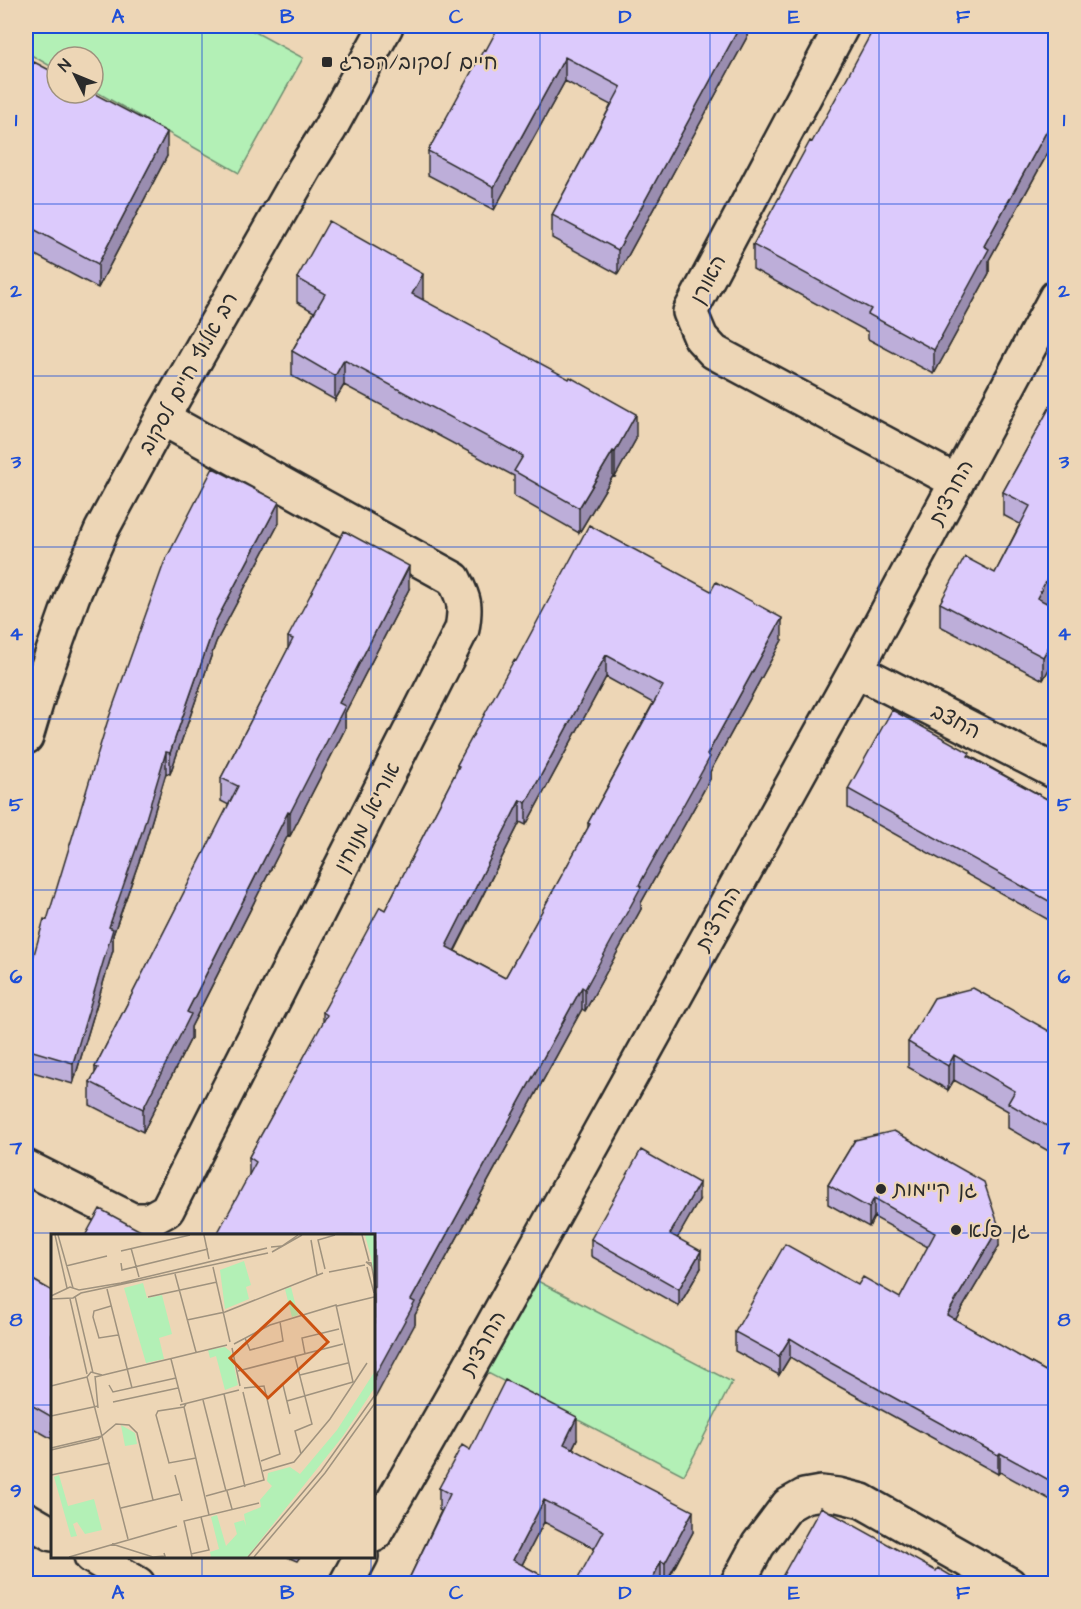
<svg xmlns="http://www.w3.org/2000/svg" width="1081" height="1609" font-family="'Architects Daughter','Playpen Sans Hebrew',sans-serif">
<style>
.green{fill:#b3f0b6;stroke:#6f8e70;stroke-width:1.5}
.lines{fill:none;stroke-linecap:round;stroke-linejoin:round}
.minor-casing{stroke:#2b2b2b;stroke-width:38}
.minor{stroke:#edd6b6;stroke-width:33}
.wall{fill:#bdaed9;stroke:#2b2b2b;stroke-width:1.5;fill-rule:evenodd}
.shaded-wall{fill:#9a8db0;stroke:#2b2b2b;stroke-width:1.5}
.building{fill:#dccafc;stroke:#2b2b2b;stroke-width:1.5;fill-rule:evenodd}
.grid{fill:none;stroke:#1d4ed8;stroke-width:1.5;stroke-opacity:0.55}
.poi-dot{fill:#2b2b2b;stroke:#edd6b6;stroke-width:2}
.labels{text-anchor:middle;stroke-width:4.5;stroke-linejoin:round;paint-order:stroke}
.poi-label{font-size:21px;fill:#2b2b2b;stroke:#edd6b6;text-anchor:start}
.street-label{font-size:21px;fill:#2b2b2b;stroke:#edd6b6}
.inset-road{fill:none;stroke:#9f927e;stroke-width:1.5}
.view{fill:#cc5211;fill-opacity:0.15;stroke:#cc5211;stroke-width:3}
.inset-edge{fill:none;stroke:#2b2b2b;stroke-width:3}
.neatline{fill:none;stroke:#1d4ed8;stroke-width:2}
.grid-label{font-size:20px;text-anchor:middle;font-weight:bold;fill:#1d4ed8}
</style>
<rect width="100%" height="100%" fill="#edd6b6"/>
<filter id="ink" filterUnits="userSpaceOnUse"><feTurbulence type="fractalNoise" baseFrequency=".0167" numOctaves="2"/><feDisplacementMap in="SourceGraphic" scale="12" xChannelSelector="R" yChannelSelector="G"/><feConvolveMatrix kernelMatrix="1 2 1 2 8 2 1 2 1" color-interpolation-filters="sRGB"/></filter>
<g filter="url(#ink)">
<path class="green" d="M26,26H244L303,58L239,173L93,90V57H57V70L26,52Z
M528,1276L732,1382L684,1475L480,1369Z"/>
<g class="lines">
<defs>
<path id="minor" d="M842,26L690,312L701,338L714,352L957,482
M856,670L1056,772
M26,737L43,680L73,595L102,529L162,418L305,168L329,130L386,26
M26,1167L132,1220H149L167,1210L462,629C466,606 465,601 454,579L162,418
M26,1519L52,1534
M374,1535L479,1350L856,670L1056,297
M91,1556L138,1584
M346,1584L361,1556
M737,1584L758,1545L788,1505L804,1496L821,1493L838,1495L862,1501L1009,1584"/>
</defs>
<use href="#minor" class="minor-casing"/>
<use href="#minor" class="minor"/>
</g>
<path class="wall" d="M1056,26V138L989,260V273L934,374L868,339V332L753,269V245Z
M747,33V37L730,68L618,274L552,238V215L611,105L565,81L494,210L428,175V151L486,50Z
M26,78L167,156L98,288L26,250Z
M297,278L423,299L422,300L636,439L615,477L613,476L579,533L514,496V476L344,385L335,400L292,376V351L314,312L297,302Z
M1056,396V580L1055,587L1046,603L1056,608V656L1043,680L940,626V603L995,573L1020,524L1003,515V492Z
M279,523L216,642L170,774L166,773L143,850L113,935V950L73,1084L26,1070V983L47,920Z
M409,589L345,713V729L290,836L288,835L191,1027V1038L143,1132L90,1105V1082L95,1073V1067L229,805L221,801V778L288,649V637Z
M782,640L710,772V779L641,903V909L585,1011L582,1009L415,1315V1324L249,1175V1157L323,1023V1012L385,910L457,770V765L516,661ZM606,677L653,703L588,823V828L505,978L455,951L520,822L526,825Z
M970,756L1056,804V924L848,808V789Z
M1056,1035V1148L1052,1153L1008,1128V1111L954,1080L948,1090L908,1067V1042Z
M855,1140L999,1246L955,1320L1056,1377V1503L1000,1472L998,1474L831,1382L790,1357L779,1375L735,1351V1332L858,1285L900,1298L928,1247L874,1217L869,1227L828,1204V1185Z
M699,1200L677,1238L701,1268L679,1306L591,1256V1239Z
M26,1276L52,1291V1439L26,1424Z
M577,1439L573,1448L693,1532L666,1584H662L544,1522L522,1565L558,1584H408V1581L441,1511L439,1510V1488L470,1450Z
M287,1557H300L297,1561Z"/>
<path class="shaded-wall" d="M740,26H751L747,33V37L618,274V250Z
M565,57V81L494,210V187Z
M1056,114V138L989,260V273L934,374V350L984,246Z
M167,132V156L98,288V264Z
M423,274V299L412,319V294Z
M344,360V385L335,400V376Z
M636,414V439L615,477V452Z
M613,451V476L579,533V508Z
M279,502V523L216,642L170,774V753L216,621Z
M1056,557L1055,587L1037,621V598Z
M409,566V589L345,713V729L290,836V813L339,703Z
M782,618V640L710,772V779L641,903V909L585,1011V989L707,755Z
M1056,633V656L1043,680V657Z
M606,655V677L526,825V803Z
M166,752V773L143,850L113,935V950L73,1084V1063L109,927Z
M520,800V822L448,963L447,944Z
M288,812V835L191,1027V1038L143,1132V1109L187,1012Z
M582,987V1009L415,1315V1324L374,1400V1377L411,1300Z
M954,1055V1080L948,1090V1066Z
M1056,1123V1148L1052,1153V1129Z
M699,1183V1200L670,1251V1234Z
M874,1198V1217L869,1227V1208Z
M999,1227V1246L947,1334V1315Z
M701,1251V1268L679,1306V1289Z
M790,1338V1357L779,1375V1356Z
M577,1417V1439L564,1465V1444Z
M1000,1453V1472L998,1474V1455Z
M544,1500V1522L513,1582V1560Z
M693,1511V1532L665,1584V1563Z
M661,1561V1584H650Z"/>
<path class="building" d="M499,26H740L618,250L552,215L621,87L565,57L494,187L428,151L484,49L486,50Z
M875,26H1056V114L984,246L989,249L934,350L868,314L871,309L753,245L810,141L812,142Z
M34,62L57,74V93H93L167,132L98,264L26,225V78Z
M329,221L423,274L412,294L569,379L570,377L636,414L615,452L613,451L579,508L514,471L523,456L344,360L335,376L292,351L325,294L297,278Z
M1056,396V557L1053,563L1055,564L1037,598L1056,608V633L1043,657L940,603L965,557L995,573L1030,506L1003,492Z
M213,468L279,502L216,621L170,753L166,752L143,829L109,927L113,929L73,1063L26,1049V983L44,919L47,920L107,723L164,563Z
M589,525L711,591L716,582L782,618L707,755L710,757L639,885L641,887L585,989L582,987L411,1300L415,1302L374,1377V1236H216L256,1162L249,1157L327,1015L323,1012L380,907L385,910L459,766L457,765L514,660L516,661ZM606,655L663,686L588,823L590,824L505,978L447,947L448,945L447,944L520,800L526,803Z
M344,531L409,566L339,703L345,706L290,813L288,812L187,1012L191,1014L143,1109L90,1082L98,1068L95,1067L238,786L221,778L293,639L288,637Z
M892,710L970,753L968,756L1056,804V905L848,789Z
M973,988L1056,1035V1123L1052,1129L1008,1103L1015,1091L954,1055L948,1066L908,1042L934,998Z
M894,1131L984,1182L999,1227L947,1315L1056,1377V1484L1000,1453L998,1455L831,1363L790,1338L779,1356L735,1332L785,1244L858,1285L863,1277L900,1298L935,1233L874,1198L869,1208L828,1185L855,1140Z
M641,1150L699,1183L670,1234L701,1251L679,1289L591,1239Z
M100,1209L150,1236H85Z
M26,1276L52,1291V1417L26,1402Z
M505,1380L577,1417L564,1444L693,1511L665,1563L661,1561L650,1584H575L604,1531L544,1500L513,1560L558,1584H413L408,1581L450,1494L439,1488L462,1445L470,1450Z
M821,1507L936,1571L938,1568L965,1584H778Z"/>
</g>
<path class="grid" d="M202,26V1236M371,26V1236M540,26V1584M710,26V1584M879,26V1584M26,204H1056M26,376H1056M26,547H1056M26,719H1056M26,890H1056M26,1062H1056M26,1233H1056M26,1405H52M374,1405H1056M202,1556V1584M371,1556V1584"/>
<g class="poi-dot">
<rect x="321" y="56" width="12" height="12" rx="3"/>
<circle cx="881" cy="1189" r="6"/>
<circle cx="956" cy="1230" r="6"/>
</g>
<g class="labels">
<g class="poi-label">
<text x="339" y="69">חיים לסקוב/הפרג</text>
<text x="893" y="1196">גן קיימות</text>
<text x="968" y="1237">גן פלא</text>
</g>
<g class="street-label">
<text transform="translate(708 279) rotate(-62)" y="7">האורן</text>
<text transform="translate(188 373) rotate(-61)" y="7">רב אלוף חיים לסקוב</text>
<text transform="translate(951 492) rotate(-62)" y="7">החרצית</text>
<text transform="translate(956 721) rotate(27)" y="7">החצב</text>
<text transform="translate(367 817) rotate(-63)" y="7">אוריאל מנוחין</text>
<text transform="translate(718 918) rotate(-61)" y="7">החרצית</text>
<text transform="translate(483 1343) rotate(-61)" y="7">החרצית</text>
</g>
</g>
<g transform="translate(51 1234)">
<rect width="324" height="324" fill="#edd6b6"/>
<path d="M314,1H324V49L320,23ZM193,27L200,51L195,53L198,65L174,75L169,36ZM92,49L96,64L111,61L121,100L108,104L113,125L95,129L73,54ZM240,53L247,81L241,83L234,55ZM174,113L180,118L187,151L174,156L165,122L159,124L157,116ZM324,137V153L292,202L196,323H160L159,318L168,315L160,283L166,281L175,312L186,300L183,289L193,286L195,292L193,280L210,273L209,266L221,252L216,247L217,239L239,233L249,240L286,196ZM70,191L84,199L86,210L74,212ZM8,241L17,272L43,265L51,296L34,300L26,288L22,290L26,302L20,303L3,243Z" fill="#b3f0b6"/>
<path class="inset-road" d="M4,1L16,54M7,1L22,54M153,1L158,25M311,1L318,27M260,6L266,41M220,13L231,12L247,1M80,14L88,43M70,17L139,1M221,18L251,1M70,29L71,36L157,15M15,32L56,22M320,32L315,28L320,29L324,50M162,33L179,108M316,33L323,59M274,35L267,6L284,1M278,38L314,31M124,40L145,118M56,55L81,154M0,62L19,53L28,56L70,49L216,14M24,62L42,139M97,63L166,48M0,65L22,64L30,59L217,19M19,65L36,140M60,72L43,77L42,83L48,104L67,101M286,72L323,63M136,86L174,78L272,39M194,104L199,116L232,107L229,88M183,110L219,91L285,71L302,148M181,114L189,152M254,120L251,104L288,95M244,123L261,190L244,197L250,220M120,125L131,168M187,137L292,110M51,141L40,138L36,143L77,305M249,141L297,129M44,142L47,174M44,143L176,111M58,151L62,158L125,144M232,151L239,180M0,152L36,143M193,154L213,152L229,220L210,227M173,160L194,253M152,166L175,257M236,167L302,148M62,168L127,154M135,170L133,173L107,177L105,181L118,229L145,224M129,171L188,156M133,173L158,281M0,182L47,172M0,214L51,202M0,216L47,205L65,190L78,191L86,199L102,266M212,237L243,228L279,185L316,129M0,241L59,229M124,241L131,267M176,257L181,275M155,262L213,246L192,158M70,274L128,260M61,310L102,323L114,322L113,319M140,320L158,316L150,283M18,323L126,292M141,323L133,287L208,269M197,323L270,237L324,161M203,323L274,239L324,169"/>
<path class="view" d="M239,68L277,108L217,164L179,124Z"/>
<rect width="324" height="324" class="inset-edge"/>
</g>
<rect width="1081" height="1609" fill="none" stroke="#edd6b6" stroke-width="66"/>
<g transform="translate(75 75) rotate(313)"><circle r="28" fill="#edd6b6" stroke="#9f927e" stroke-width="1.5"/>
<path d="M0-4.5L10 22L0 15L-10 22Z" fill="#2b2b2b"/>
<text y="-9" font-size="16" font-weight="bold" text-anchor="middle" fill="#2b2b2b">N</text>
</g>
<rect x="33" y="33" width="1015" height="1543" class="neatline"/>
<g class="grid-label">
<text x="118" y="23">A</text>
<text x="287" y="23">B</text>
<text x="456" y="23">C</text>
<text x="625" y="23">D</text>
<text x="794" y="23">E</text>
<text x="963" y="23">F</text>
<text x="16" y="126">1</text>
<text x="1064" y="126">1</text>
<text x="16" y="297">2</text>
<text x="1064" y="297">2</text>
<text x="16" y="468">3</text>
<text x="1064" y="468">3</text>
<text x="16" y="640">4</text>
<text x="1064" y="640">4</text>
<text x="16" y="811">5</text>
<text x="1064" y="811">5</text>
<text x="16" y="983">6</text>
<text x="1064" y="983">6</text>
<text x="16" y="1154">7</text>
<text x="1064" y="1154">7</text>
<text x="16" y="1326">8</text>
<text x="1064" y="1326">8</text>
<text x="16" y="1497">9</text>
<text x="1064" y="1497">9</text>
<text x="118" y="1599">A</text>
<text x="287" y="1599">B</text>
<text x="456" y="1599">C</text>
<text x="625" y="1599">D</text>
<text x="794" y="1599">E</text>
<text x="963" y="1599">F</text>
</g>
</svg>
